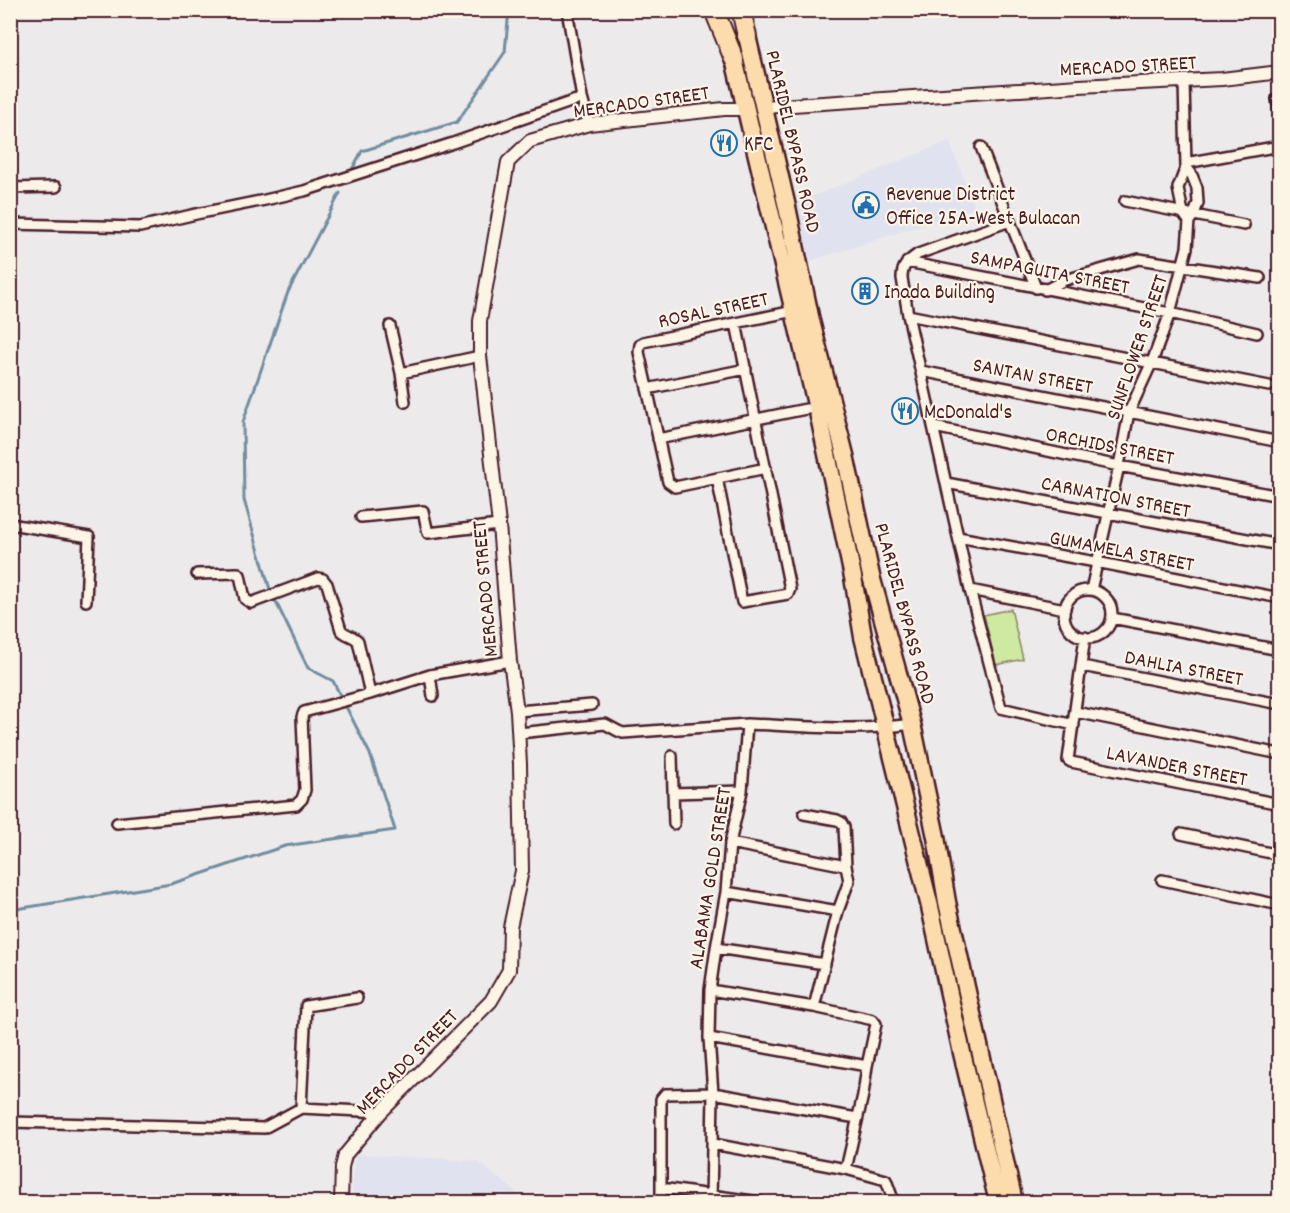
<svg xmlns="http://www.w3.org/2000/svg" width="1290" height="1213" font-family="Dekko,sans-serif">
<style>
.built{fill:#e1e2ef}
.green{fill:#ceeaa0;stroke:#8c8466;stroke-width:1.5}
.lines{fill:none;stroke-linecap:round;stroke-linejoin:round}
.stream{stroke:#718d9f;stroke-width:3}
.minor-casing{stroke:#4a1f2b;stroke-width:14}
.tertiary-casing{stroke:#4a1f2b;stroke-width:16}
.trunk-casing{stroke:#4a1f2b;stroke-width:21}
.motorway-casing{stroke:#4a1f2b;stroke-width:22}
.minor{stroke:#fcf5e5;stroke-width:9}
.tertiary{stroke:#fcf5e5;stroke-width:12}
.trunk{stroke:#fcdcac;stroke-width:16}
.motorway{stroke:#fcdcac;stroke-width:18}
.labels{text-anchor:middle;stroke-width:4.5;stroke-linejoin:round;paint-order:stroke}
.street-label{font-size:21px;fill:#4a1f2b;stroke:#fcf5e5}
.poi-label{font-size:21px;fill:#4a1f2b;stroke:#fcf5e5;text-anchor:start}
</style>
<rect width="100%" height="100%" fill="#eceaeb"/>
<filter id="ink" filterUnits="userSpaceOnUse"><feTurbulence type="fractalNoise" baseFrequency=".0167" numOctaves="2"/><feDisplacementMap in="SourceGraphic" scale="12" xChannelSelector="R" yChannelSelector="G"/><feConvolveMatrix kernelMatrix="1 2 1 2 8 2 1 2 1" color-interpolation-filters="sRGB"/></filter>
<g filter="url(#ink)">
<path class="built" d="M949,141L975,208L810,261L796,203Z
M355,1154L477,1161L515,1191L518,1202H352Z"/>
<path class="green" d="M1011,609L1023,659L996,665L984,615Z"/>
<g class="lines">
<path class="stream" d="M349,175L362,151L457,122L505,52L509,10
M271,593L244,500L243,422L288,292L340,193
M10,910L171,884L285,846L395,830L370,754L333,681L308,668L274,598"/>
<defs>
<path id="minor" d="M567,10L582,98L589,124
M1184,81L1186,167L1178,188L1183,213L1189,221
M1277,99L1280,115
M981,147L1036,288
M1186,163L1280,146
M10,188L56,187
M1125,201L1244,225
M1010,221L918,254C908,261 902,265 902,278L908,315L970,590L1001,708L1074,725
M10,224L140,227L196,214L265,200L304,191L450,144L582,98
M907,262L1170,313L1257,333
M1045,290L1065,280L1139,259L1260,278
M908,315L1269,386
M390,326L401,373
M921,371L1280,442
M647,389L746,369
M405,402L401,373L480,356
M934,427L1119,466L1280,496
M658,439L806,409H817
M766,468L675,487L668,482L639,352L640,345L643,342L794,311
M717,478L742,602L788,594L790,589L736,323
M946,483L1280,545
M361,517L423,511L428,533L499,525
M10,524L89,537L86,601
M958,537L1096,562L1280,598
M197,574L238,573L240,575L245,599L251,603L318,578L323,579L327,584L341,630C346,636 353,635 358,641L370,694
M970,590L1065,609
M1091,590L1119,466L1129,412L1152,362L1170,313L1187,248L1189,221L1194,215L1198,203L1197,188L1191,173L1186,167
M1064 614a24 24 0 1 1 48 0a24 24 0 1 1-48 0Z
M1112,618L1280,650
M1085,637L1068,760L1071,762L1280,804
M1082,666L1280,704
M430,675L433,696
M517,711L592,705
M1076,712L1280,754
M519,733L605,724L618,731L623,733L747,724
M672,756L674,824
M673,793L742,791
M804,814L837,820L841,822L844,827L846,866L849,881L838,911L814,1007
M117,823L296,805L302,799L305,790L302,717L304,712L370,694L430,675L510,661
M1181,834L1280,855
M730,843L846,866
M1162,880L1280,905
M726,892L838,911
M716,948L825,964
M710,990L814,1007L869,1019L873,1020L876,1024L867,1066L863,1095L846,1169
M709,1038L867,1066
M301,1108L306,1006L357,998
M10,1122L264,1128L301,1108L381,1112
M713,1144L846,1169L886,1180L894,1202
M661,1188L760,1202
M661,1202V1099L665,1094L713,1093L857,1118
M711,1202L713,1093L709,1038L710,990L716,948L726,892L730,843L742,791L747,724C802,726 857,732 912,724"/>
<path id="tertiary" d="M763,107L1079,86L1222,79L1280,72
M341,1202L342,1167L345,1155L381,1112L491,1001L509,970L510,927L522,871L520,764L517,711L510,661L499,525L480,356V321L508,162L530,141L589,124L724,109H747"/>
<path id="trunk" d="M747,36L787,207L811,321L845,455L871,576L912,724L936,837L947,902L1014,1202
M734,59L820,421L853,577L863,637L930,907L962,1053L998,1202"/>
<path id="motorway" d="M714,10L734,59
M741,10L747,36"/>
</defs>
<use href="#minor" class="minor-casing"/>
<use href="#tertiary" class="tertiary-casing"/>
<use href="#trunk" class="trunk-casing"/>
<use href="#motorway" class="motorway-casing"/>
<use href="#minor" class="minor"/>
<use href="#tertiary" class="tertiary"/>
<use href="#trunk" class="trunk"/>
<use href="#motorway" class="motorway"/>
</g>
</g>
<defs>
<symbol id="restaurant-ring" viewBox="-11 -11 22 22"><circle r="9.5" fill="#fcf5e5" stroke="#1f6fb2" stroke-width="1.5"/><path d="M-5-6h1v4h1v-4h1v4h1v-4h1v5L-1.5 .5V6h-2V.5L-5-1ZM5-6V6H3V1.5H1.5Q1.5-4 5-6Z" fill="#1f6fb2"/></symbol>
<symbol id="civic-ring" viewBox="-11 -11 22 22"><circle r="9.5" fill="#fcf5e5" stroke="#1f6fb2" stroke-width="1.5"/><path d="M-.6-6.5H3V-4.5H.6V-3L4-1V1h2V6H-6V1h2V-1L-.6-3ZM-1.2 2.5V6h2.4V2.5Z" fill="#1f6fb2"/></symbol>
<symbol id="building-ring" viewBox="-11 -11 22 22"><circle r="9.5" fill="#fcf5e5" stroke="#1f6fb2" stroke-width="1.5"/><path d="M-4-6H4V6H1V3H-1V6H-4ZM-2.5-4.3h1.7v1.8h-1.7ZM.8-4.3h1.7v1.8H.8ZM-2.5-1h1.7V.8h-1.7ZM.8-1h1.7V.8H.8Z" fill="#1f6fb2"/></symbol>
</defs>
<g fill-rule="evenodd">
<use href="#restaurant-ring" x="709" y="128" width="30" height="30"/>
<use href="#civic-ring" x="851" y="190" width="30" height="30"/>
<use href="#building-ring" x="850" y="276" width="30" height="30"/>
<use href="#restaurant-ring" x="890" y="396" width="30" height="30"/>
</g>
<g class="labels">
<g class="street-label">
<text transform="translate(1128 65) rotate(-3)" y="7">MERCADO STREET</text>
<text transform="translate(641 101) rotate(-8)" y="7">MERCADO STREET</text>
<text transform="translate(794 141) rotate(77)" y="7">PLARIDEL BYPASS ROAD</text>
<text transform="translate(1050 271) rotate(11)" y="7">SAMPAGUITA STREET</text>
<text transform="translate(713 309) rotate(-12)" y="7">ROSAL STREET</text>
<text transform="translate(1136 347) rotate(-71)" y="7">SUNFLOWER STREET</text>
<text transform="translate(1033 375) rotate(11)" y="7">SANTAN STREET</text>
<text transform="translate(1110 445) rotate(11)" y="7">ORCHIDS STREET</text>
<text transform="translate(1116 496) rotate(11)" y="7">CARNATION STREET</text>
<text transform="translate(1122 550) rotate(11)" y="7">GUMAMELA STREET</text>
<text transform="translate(484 589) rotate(-95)" y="7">MERCADO STREET</text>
<text transform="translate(906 613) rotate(75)" y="7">PLARIDEL BYPASS ROAD</text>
<text transform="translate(1184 667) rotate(11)" y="7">DAHLIA STREET</text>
<text transform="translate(1177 765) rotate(11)" y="7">LAVANDER STREET</text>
<text transform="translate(709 878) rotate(-81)" y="7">ALABAMA GOLD STREET</text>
<text transform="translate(406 1061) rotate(-46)" y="7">MERCADO STREET</text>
</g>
<g class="poi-label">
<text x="744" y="150">KFC</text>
<text x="886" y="200">Revenue District<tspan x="886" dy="24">Office 25A-West Bulacan</tspan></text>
<text x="884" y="298">Inada Building</text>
<text x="924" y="418">McDonald's</text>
</g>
</g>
<rect width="1290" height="1213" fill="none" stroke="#fcf5e5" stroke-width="36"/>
<rect x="18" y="18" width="1254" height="1177" fill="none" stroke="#4a1f2b" stroke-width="2" filter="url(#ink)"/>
</svg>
